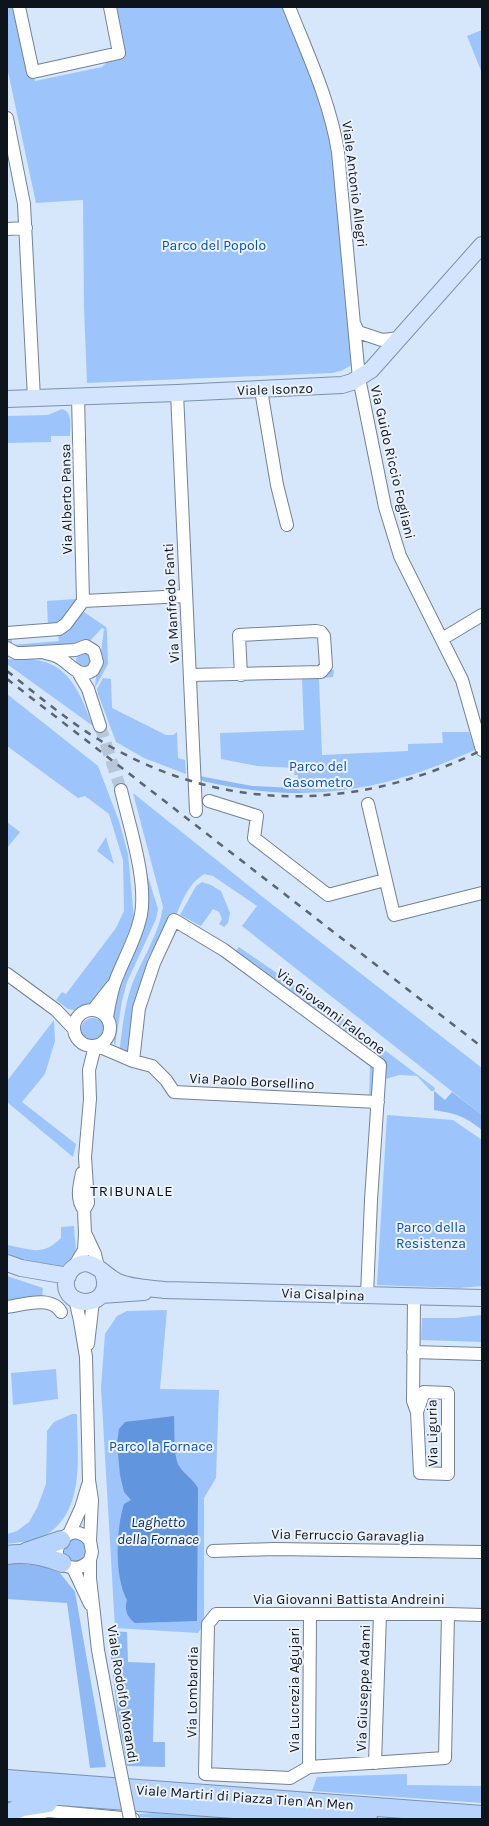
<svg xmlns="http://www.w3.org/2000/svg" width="489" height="1826" font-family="Karla,sans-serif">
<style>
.green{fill:#9dc5fb}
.forest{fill:#8eb9f4}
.water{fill:#6195dd}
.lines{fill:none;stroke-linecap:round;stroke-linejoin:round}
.minor-tunnel{stroke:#b8c6d9;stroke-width:12;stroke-dasharray:12 6;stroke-linecap:butt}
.minor-casing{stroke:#748295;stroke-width:14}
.major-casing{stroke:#7b91ae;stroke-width:18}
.highway-casing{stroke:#7b91ae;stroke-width:20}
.minor{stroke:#fff;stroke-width:12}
.major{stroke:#d3e5fe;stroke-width:16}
.highway{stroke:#b6d4fd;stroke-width:18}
.rail{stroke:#5b6572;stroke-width:2.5;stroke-dasharray:7 7;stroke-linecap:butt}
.minor-bridge-casing{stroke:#748295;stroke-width:14;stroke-linecap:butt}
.minor-bridge{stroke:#fff;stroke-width:12}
.labels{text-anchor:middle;stroke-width:4;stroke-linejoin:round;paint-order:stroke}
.street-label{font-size:14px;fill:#0e141b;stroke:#ecf2fb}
.park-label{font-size:14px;fill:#0952a6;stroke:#ecf2fb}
.neighbourhood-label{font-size:15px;letter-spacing:1px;fill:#0e141b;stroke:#ecf2fb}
.water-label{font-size:15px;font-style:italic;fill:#052955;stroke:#ecf2fb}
</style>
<rect width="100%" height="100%" fill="#d6e6fb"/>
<path class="green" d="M7,7H18L35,81L102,67L124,45L116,7H289L327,103L357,362L341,371L332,373L87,383L84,307L83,200L36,203L7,67Z
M482,30V73L467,36Z
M62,409C73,412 70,426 70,436H51V442L7,443V416L48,415Z
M75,599V606L64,623L48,627L47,601Z
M81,610L106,627L107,631L108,664L95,688L96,676L103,665L101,652L104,629L102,628L89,642H77L60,652L7,648V641L9,637H12V645L59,641L58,635Z
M76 660a7 7 0 1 1 14 0a7 7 0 1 1-14 0Z
M7,659C18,660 31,658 41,661C73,668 82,700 93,726L7,664Z
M329,670H334L333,677L319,678L322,755L408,751V744L443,743L442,732H469L475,750C416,776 370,791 304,793L297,790L294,782H298V775H294L295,768L257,766L221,759L220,733L304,730L302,679L319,678Z
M103,678L111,679L112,708L166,735H173L177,732L178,758L185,760L186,774L144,758L116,742L98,694L97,689Z
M7,694L98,766L119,821L128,854L134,918L110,979L94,1003L75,1010L68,1009L56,1000L62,992L66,994L116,928L124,911L123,860L109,814L85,796L78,798L7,746Z
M133,793L264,898L482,1068V1115L242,926L257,906L213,876L204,874C187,885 182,902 174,920L170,918L147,960L150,963L132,1010L130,1060L119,1055C122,1031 124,1005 133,982C143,957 159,934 163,907Z
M7,822L20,832L7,848Z
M106,837L114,864L97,851Z
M137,841L158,909L156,919L127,982L122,1001L115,1046C113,1040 114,1035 113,1029C113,1021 110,1016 112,1008L133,956L143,924Z
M202,882L211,885L221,891L230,913L228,923L224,927L219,924L222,919L219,912L213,909L201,926L180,915L196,886Z
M239,947L346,1021L435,1088L434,1091H431L417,1076L399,1075L379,1081L369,1102L370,1065L380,1067L232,956Z
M81 1030a12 12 0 1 1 24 0a12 12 0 1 1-24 0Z
M54,1020L55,1041L45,1074L22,1102L76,1144L73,1157L7,1102V1081Z
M387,1115L453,1120L482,1140V1286L459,1288L377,1285Z
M74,1226C75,1250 82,1257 59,1269L7,1255V1245C31,1249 42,1257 61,1238V1227Z
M7,1276L43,1288L42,1297L7,1303Z
M167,1310L160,1389L219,1390L216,1478L204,1498V1624L198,1633L115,1628L101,1387L105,1334L117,1316L127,1311Z
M482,1315V1342L421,1340L422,1318H455Z
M56,1369L58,1399L13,1405L11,1373Z
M72,1414H77C77,1454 86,1510 46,1535C35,1542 19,1542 7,1544V1534L17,1531L29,1522L37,1508L46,1484L47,1431L54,1422Z
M77,1537L84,1544L85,1554L81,1561L72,1563C64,1556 60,1551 67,1541Z
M407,1774V1785L482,1786V1803L312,1791L317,1777Z
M154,1813L245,1819H171L139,1817L138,1814Z"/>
<path class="forest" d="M199,776L252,786L293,788L294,782L297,790L304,793C269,793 236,789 203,781Z
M434,1091L445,1100L452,1092L482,1115V1130C463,1115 457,1114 434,1110Z
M13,1563L42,1566L60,1573L75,1592L106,1767L90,1768L67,1603L7,1599V1565Z
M108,1631L127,1632L128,1662L155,1663L153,1742H165V1767L127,1766L117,1710Z"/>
<path class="water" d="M174,1416C175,1429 173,1456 179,1466C185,1475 193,1479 198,1488L197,1621L135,1623C127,1617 124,1610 127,1600C114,1576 116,1530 124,1504L131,1500L124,1492L120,1475L117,1443L119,1429L125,1422Z"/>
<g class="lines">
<path class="minor-tunnel" d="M100,726L121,790"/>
<defs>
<path id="minor" d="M19,7L33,72L119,53L110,7
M289,7C308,55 330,101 338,152L359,378L385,507L400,556L462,680L482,750
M7,118L24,204L34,398
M7,229L26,228
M355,325L358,332L382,340L401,338
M261,390L277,485L287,525
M177,393L196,811
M83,601L185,596
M7,633L59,629L66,624L83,601L78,397
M442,639L482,615
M7,648L16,653H24L75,650L86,646L94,651L97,662L93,670C79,680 70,663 58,657C54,655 49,654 45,653
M78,672L88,689L100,726
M190,675L321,672L326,666L324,636L321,632L316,631L239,635L241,675
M209,801L257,816L254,838L328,895L385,880
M368,804L394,915L482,893
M7,974L56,1010L74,1029
M74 1028a18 18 0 1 1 36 0a18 18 0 1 1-36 0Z
M93,1010L112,986
M107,1017C109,1006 111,993 115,982C123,960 135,941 140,919C149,884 129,825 121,790
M98,1046L133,1061L152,1066L166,1080L174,1092L378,1102
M133,1061L139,1008L154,963L174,920L224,950L380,1065L371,1200L367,1295
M82,1173C79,1187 76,1199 84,1210
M86,1235L95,1254L98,1267
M74,1267L84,1250L85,1234L84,1210L88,1203L85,1157L90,1099L89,1070L95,1046
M414,1297L413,1401L417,1412L420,1473L448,1474V1393L424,1392L417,1412
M75,1299L80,1321L86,1357L89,1480L92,1500L90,1541L92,1552L90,1560V1578L98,1650L116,1748
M7,1307C23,1305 51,1295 61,1312
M88,1344L93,1301
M413,1352L482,1354
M69,1534L81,1508L88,1485
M213,1551L274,1549L482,1552
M90,1560C85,1566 78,1569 70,1567C40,1560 68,1514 90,1541
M73,1568L90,1604
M448,1614L445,1758L309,1767L290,1778L205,1774L208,1624L216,1614H448L482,1615
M375,1763L380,1614
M309,1767L310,1614
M18,1819L48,1811L133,1819"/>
<path id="major" d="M7,399L177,393L342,385L352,382L371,370L482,245
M7,1263L21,1268L68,1276
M103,1273C116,1309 63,1311 66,1281C67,1275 71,1269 76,1266C93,1256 104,1276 118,1282C131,1288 150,1288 164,1290L482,1298
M101,1295L144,1292"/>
<path id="highway" d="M26,1552L61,1540
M7,1555C26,1552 44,1556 62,1563
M7,1779L482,1815
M7,1792L368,1819
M7,1814L22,1807L48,1803"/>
</defs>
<use href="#minor" class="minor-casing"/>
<use href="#major" class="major-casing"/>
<use href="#highway" class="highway-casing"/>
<use href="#minor" class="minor"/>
<use href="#major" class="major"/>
<use href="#highway" class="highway"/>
<path class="rail" d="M7,671C41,698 75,727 113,748C232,814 361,810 482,750
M7,679L482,1047"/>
<defs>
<path id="minor-bridge" d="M116,1748L130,1819"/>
</defs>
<use href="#minor-bridge" class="minor-bridge-casing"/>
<use href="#minor-bridge" class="minor-bridge"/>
</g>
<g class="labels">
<g class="street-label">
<text transform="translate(355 184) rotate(83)" y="5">Viale Antonio Allegri</text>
<text transform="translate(275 389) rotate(-2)" y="5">Viale Isonzo</text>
<text transform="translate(393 462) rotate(77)" y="5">Via Guido Riccio Fogliani</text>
<text transform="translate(66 499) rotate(-91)" y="5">Via Alberto Pansa</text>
<text transform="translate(171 603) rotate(-93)" y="5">Via Manfredo Fanti</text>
<text transform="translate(331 1011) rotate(37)" y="5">Via Giovanni Falcone</text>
<text transform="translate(252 1081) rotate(3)" y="5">Via Paolo Borsellino</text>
<text transform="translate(323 1294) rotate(2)" y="5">Via Cisalpina</text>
<text transform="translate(432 1433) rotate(-91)" y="5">Via Liguria</text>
<text transform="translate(348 1535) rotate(1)" y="5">Via Ferruccio Garavaglia</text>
<text x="349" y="1604">Via Giovanni Battista Andreini</text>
<text transform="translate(363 1688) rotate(-88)" y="5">Via Giuseppe Adami</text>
<text transform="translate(294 1690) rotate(-90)" y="5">Via Lucrezia Agujari</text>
<text transform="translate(192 1692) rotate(-89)" y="5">Via Lombardia</text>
<text transform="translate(123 1694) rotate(81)" y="5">Viale Rodolfo Morandi</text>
<text transform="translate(245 1797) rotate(4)" y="5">Viale Martiri di Piazza Tien An Men</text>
</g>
<g class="park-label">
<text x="214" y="250">Parco del Popolo</text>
<text x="318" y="771">Parco del<tspan x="318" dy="16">Gasometro</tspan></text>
<text x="431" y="1232">Parco della<tspan x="431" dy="16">Resistenza</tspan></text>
<text x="161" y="1451">Parco la Fornace</text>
</g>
<g class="neighbourhood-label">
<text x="132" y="1196">TRIBUNALE</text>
</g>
<g class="water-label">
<text x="158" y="1527">Laghetto<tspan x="158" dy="17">della Fornace</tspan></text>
</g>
</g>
<rect width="489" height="1826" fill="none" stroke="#0e141b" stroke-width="16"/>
</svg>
